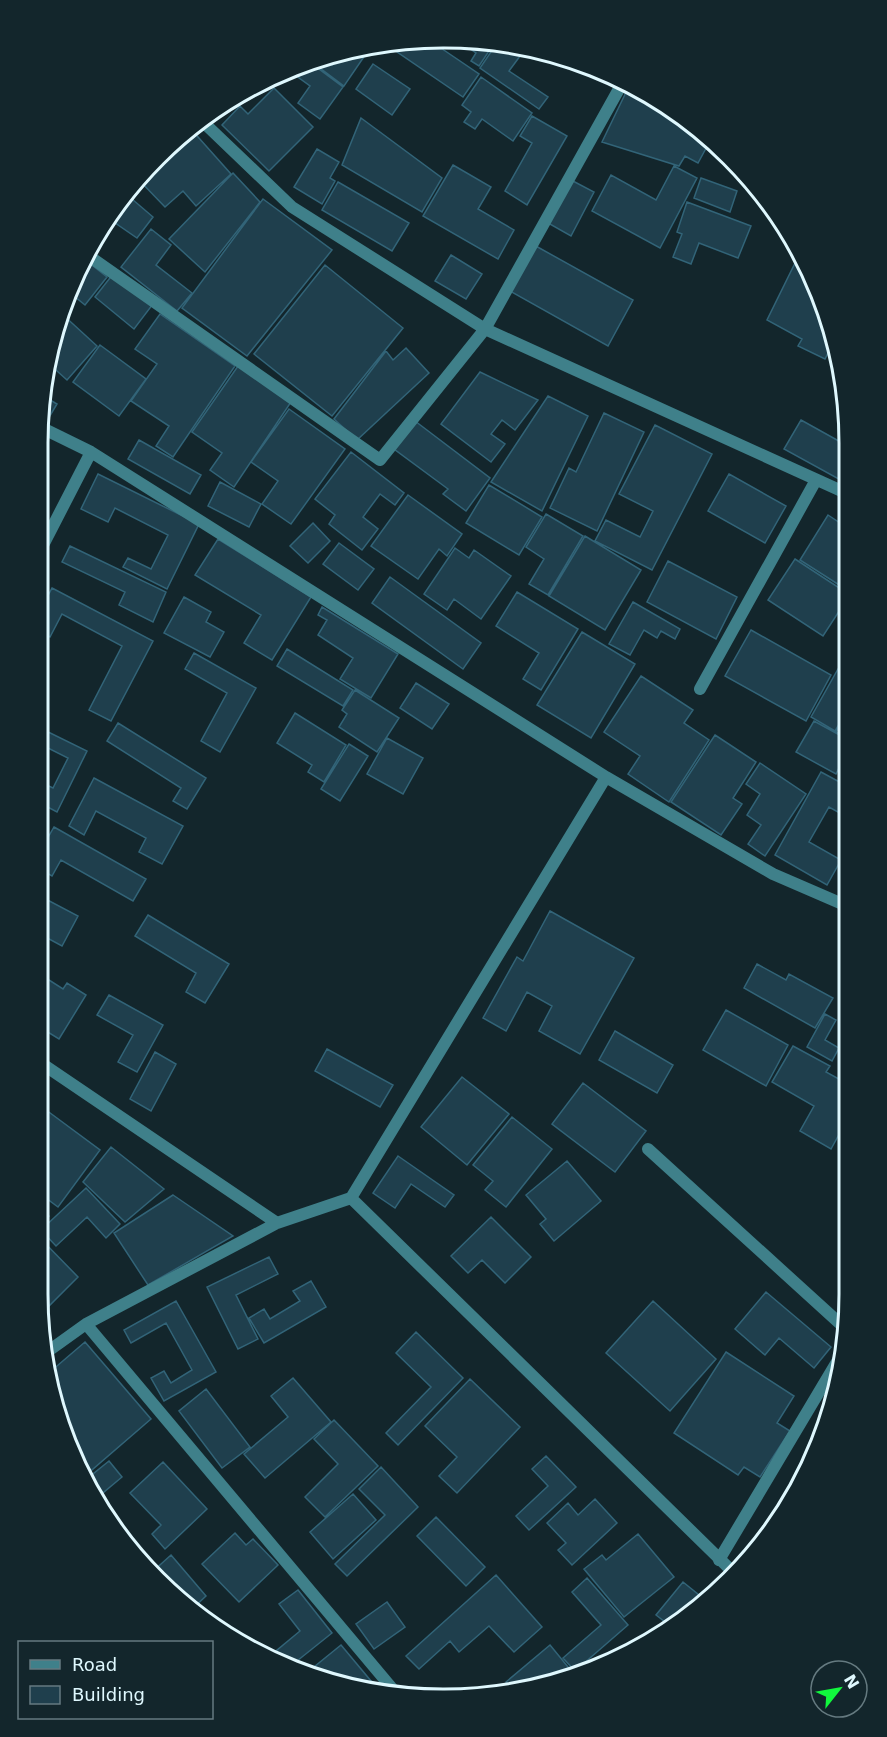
<svg xmlns="http://www.w3.org/2000/svg" width="887" height="1737" font-family="'DejaVu Sans',sans-serif">
<style>
.building{fill:#1f3f4d;stroke:#326478;stroke-width:1.5}
.lines{fill:none;stroke-linecap:round;stroke-linejoin:round}
.street{stroke:#3f808a;stroke-width:12}
.rim{fill:none;stroke:#dff8fe;stroke-width:3}
</style>
<rect width="100%" height="100%" fill="#13262c"/>
<path class="building" d="M470,38L495,42L479,66L471,61L476,53L456,39Z
M429,40L479,74L463,97L384,43Z
M497,43L526,48L509,71L548,97L539,109L480,68Z
M372,45L344,86L320,68L325,60L332,65L341,53Z
M308,61L343,87L320,119L298,103L310,86L288,70Z
M373,64L410,89L392,115L356,89Z
M481,77L532,113L513,141L482,119L475,129L464,122L471,112L462,105Z
M630,84L691,122L710,141L698,163L685,156L679,166L602,142Z
M274,88L313,127L269,171L222,125L240,106L248,114Z
M532,116L567,136L527,205L505,191L532,143L520,136Z
M361,118L442,178L422,212L342,165Z
M190,128L231,174L196,206L183,191L165,207L138,179L176,138Z
M317,149L339,162L330,178L335,181L322,204L294,187Z
M453,165L491,187L478,209L514,230L498,259L423,216Z
M674,166L697,178L660,248L592,211L611,175L656,200Z
M233,173L260,202L205,272L169,239Z
M701,178L737,191L730,212L694,198Z
M571,180L594,192L571,236L548,223Z
M338,182L409,223L392,251L322,210Z
M125,193L153,217L137,238L108,218Z
M263,199L332,250L247,356L182,308Z
M687,202L751,226L738,258L699,243L691,264L673,257L682,234L677,232Z
M151,229L171,245L156,265L192,293L177,311L121,267Z
M534,245L633,300L608,346L508,290Z
M451,255L482,274L466,299L435,281Z
M799,255L819,288L833,343L825,359L798,346L802,339L767,320Z
M83,258L107,277L85,305L69,292Z
M325,265L403,328L332,416L254,354Z
M113,274L153,304L134,329L95,297Z
M61,313L97,346L67,380L47,362L51,339Z
M160,314L235,366L173,457L156,446L169,426L131,401L157,364L135,349Z
M100,345L146,379L119,416L73,382Z
M406,348L429,373L357,440L334,419L386,351L393,360Z
M238,366L291,402L234,487L210,470L222,453L192,432Z
M480,372L538,400L515,430L502,420L491,434L505,444L491,462L441,424Z
M42,395L57,404L45,424L38,420Z
M548,396L588,416L542,511L491,482Z
M289,409L345,449L291,524L262,504L278,481L251,462Z
M604,413L644,432L597,531L550,508L569,468L576,472Z
M801,420L846,445V483L784,449Z
M415,421L490,478L466,511L443,494L448,489L394,449Z
M655,425L712,454L652,570L595,541L606,520L640,537L653,511L619,494Z
M139,440L201,475L190,494L128,459Z
M351,452L404,493L395,505L380,494L363,517L378,529L362,550L329,524L335,515L315,499Z
M98,474L199,524L167,589L123,567L128,558L151,569L168,535L115,508L108,522L81,509Z
M729,474L786,506L765,543L708,511Z
M220,482L261,504L249,527L208,506Z
M489,485L542,517L519,555L466,523Z
M408,495L462,534L447,556L439,549L418,579L371,546Z
M546,514L583,536L548,595L529,584L544,559L526,547Z
M828,515L846,527L847,590L800,560Z
M313,523L330,541L308,563L290,546Z
M585,536L641,570L605,630L549,596Z
M218,539L311,597L272,660L244,643L261,615L195,575Z
M339,543L374,569L358,590L323,564Z
M70,546L166,592L153,622L119,605L125,592L62,562Z
M455,548L469,558L474,550L511,576L481,619L454,599L447,610L424,594Z
M795,559L847,593V599L823,636L768,600Z
M668,561L737,597L716,639L647,602Z
M390,577L481,643L463,669L372,603Z
M52,588L153,641L111,721L89,710L122,646L62,614L50,637L38,630V615Z
M517,592L578,629L541,690L523,679L539,653L496,626Z
M184,597L211,612L206,622L224,632L210,657L164,633Z
M633,602L680,629L675,639L661,631L657,638L644,630L630,655L609,644Z
M322,607L398,654L371,698L340,679L353,658L318,635L327,620L318,615Z
M751,630L831,675L806,721L725,676Z
M582,632L635,664L591,738L537,705Z
M287,649L353,690L343,706L277,666Z
M194,653L256,688L220,752L201,741L227,693L185,669Z
M847,653V710L835,731L811,717Z
M641,676L693,710L684,723L709,740L669,802L628,774L640,756L604,732Z
M416,683L449,704L432,729L400,708Z
M355,690L399,718L377,752L339,727L347,714L342,710Z
M295,713L346,745L324,782L308,772L312,765L277,743Z
M847,714V738L836,732Z
M814,721L845,738L841,745L847,748V752L836,774L796,752Z
M118,723L206,778L187,809L173,801L181,788L107,741Z
M38,727L87,751L57,812L38,802V781L53,788L68,758L38,743Z
M715,735L756,762L733,798L742,804L721,835L671,802Z
M387,738L423,758L403,794L367,774Z
M349,744L368,756L340,801L321,789Z
M760,763L806,794L765,856L748,844L761,825L747,815L760,794L746,784Z
M821,772L847,786V817L829,807L809,842L841,860L827,885L775,855Z
M94,778L183,826L162,864L139,852L146,838L96,811L84,835L69,826Z
M38,813L47,818L38,839Z
M54,827L146,879L133,901L61,860L52,876L38,868V855Z
M38,895L78,916L62,946L38,933Z
M550,911L634,958L580,1054L539,1031L552,1006L527,992L506,1031L483,1018L517,957L523,961Z
M148,915L229,964L205,1003L186,992L196,973L135,936Z
M757,964L786,980L789,974L833,998L815,1028L744,988Z
M38,973L63,989L67,983L86,995L59,1039L38,1026Z
M109,995L163,1025L137,1072L118,1062L133,1035L97,1015Z
M726,1010L788,1045L766,1086L703,1050Z
M825,1014L836,1020L825,1040L839,1048L832,1061L807,1047Z
M615,1031L673,1065L657,1093L599,1060Z
M793,1046L830,1066L826,1072L848,1084V1118L831,1149L800,1131L814,1106L772,1082Z
M327,1049L393,1085L380,1107L315,1071Z
M155,1052L176,1064L151,1111L130,1099Z
M462,1077L509,1114L467,1165L421,1127Z
M583,1083L646,1131L615,1172L552,1124Z
M38,1104L100,1150L58,1207L38,1192Z
M512,1117L552,1149L506,1207L485,1190L493,1181L473,1165Z
M111,1147L164,1189L125,1222L83,1182Z
M398,1156L454,1195L445,1207L411,1184L395,1208L373,1193Z
M567,1161L601,1201L554,1241L540,1224L546,1219L526,1195Z
M86,1188L120,1224L106,1238L87,1217L56,1246L41,1230Z
M173,1195L233,1236L148,1285L114,1233Z
M38,1207L49,1216L38,1229Z
M491,1217L531,1257L505,1283L482,1260L468,1273L451,1256Z
M38,1236L78,1277L43,1312L40,1308L38,1294Z
M269,1257L278,1274L236,1295L258,1339L238,1349L207,1287Z
M311,1281L326,1307L264,1343L249,1318L264,1309L270,1319L300,1301L293,1291Z
M766,1292L831,1347L814,1368L779,1338L765,1355L735,1329Z
M176,1301L216,1372L164,1401L151,1378L164,1371L171,1383L192,1370L166,1323L131,1343L124,1330Z
M653,1301L716,1359L670,1411L606,1353Z
M416,1332L463,1378L398,1445L386,1433L431,1387L396,1353Z
M85,1342L151,1419L86,1475L59,1424L50,1372Z
M726,1352L794,1396L777,1423L790,1431L760,1477L744,1467L738,1475L674,1433Z
M293,1378L331,1422L265,1478L244,1454L288,1417L271,1396Z
M470,1379L520,1427L457,1493L439,1476L457,1457L425,1426Z
M206,1389L250,1447L222,1468L179,1411Z
M334,1420L378,1466L325,1517L305,1497L338,1464L314,1439Z
M546,1456L576,1487L529,1530L516,1516L548,1486L532,1469Z
M109,1461L122,1477L98,1497L88,1478Z
M163,1462L207,1509L165,1549L152,1534L161,1525L130,1493Z
M381,1467L418,1507L347,1576L335,1564L385,1515L359,1489Z
M353,1494L376,1520L333,1559L310,1532Z
M595,1499L617,1523L572,1565L558,1550L566,1543L547,1523L568,1503L578,1515Z
M436,1517L485,1567L466,1586L417,1536Z
M235,1533L246,1545L253,1539L278,1565L239,1602L202,1564Z
M638,1534L674,1577L624,1617L584,1569L602,1555L606,1560Z
M171,1555L206,1596L191,1610L176,1599L151,1573Z
M496,1575L542,1627L514,1652L489,1626L459,1652L450,1641L419,1669L406,1656Z
M587,1578L628,1625L575,1671L563,1658L601,1625L572,1592Z
M683,1582L704,1599L669,1625L656,1615Z
M298,1590L332,1633L292,1665L284,1662L276,1651L300,1631L279,1604Z
M387,1602L405,1627L374,1649L356,1624Z
M341,1645L371,1681L360,1690L309,1671Z
M550,1645L573,1673L513,1691L506,1682Z"/>
<g class="lines">
<path class="street" d="M201,120L292,207L485,329L846,493
M86,254L380,460L485,329L624,80
M38,426L91,452L606,777L773,874L847,906
M38,555L91,452
M700,689L816,480
M38,1061L277,1223L351,1198L735,1574
M648,1149L847,1330
M351,1198L606,777
M86,1324L396,1693
M47,1352L86,1324L277,1223
M719,1560L844,1350"/>
</g>
<path d="M0 0H887V1737H0ZM443 48H444A395 395 0 0 1 839 443V1294A395 395 0 0 1 444 1689H443A395 395 0 0 1 48 1294V443A395 395 0 0 1 443 48Z" fill="#13262c" fill-rule="evenodd"/>
<path class="rim" d="M443 48H444A395 395 0 0 1 839 443V1294A395 395 0 0 1 444 1689H443A395 395 0 0 1 48 1294V443A395 395 0 0 1 443 48Z"/>
<rect x="18" y="1641" width="195" height="78" fill="#13262c" stroke="#657a80" stroke-width="1.5"/>
<rect x="30" y="1660" width="30" height="9" fill="#3f808a" stroke="#657a80" stroke-width="1.5"/>
<text x="72" y="1671" font-size="18" fill="#dff8fe">Road</text>
<rect x="30" y="1686" width="30" height="18" fill="#1f3f4d" stroke="#657a80" stroke-width="1.5"/>
<text x="72" y="1701" font-size="18" fill="#dff8fe">Building</text>
<g transform="translate(839 1689) rotate(59)"><circle r="28" fill="#13262c" stroke="#657a80" stroke-width="1.5"/>
<path d="M0-4.5L10 22L0 15L-10 22Z" fill="#11f83d"/>
<text y="-9" font-size="16" font-weight="bold" text-anchor="middle" fill="#dff8fe">N</text>
</g>
</svg>
